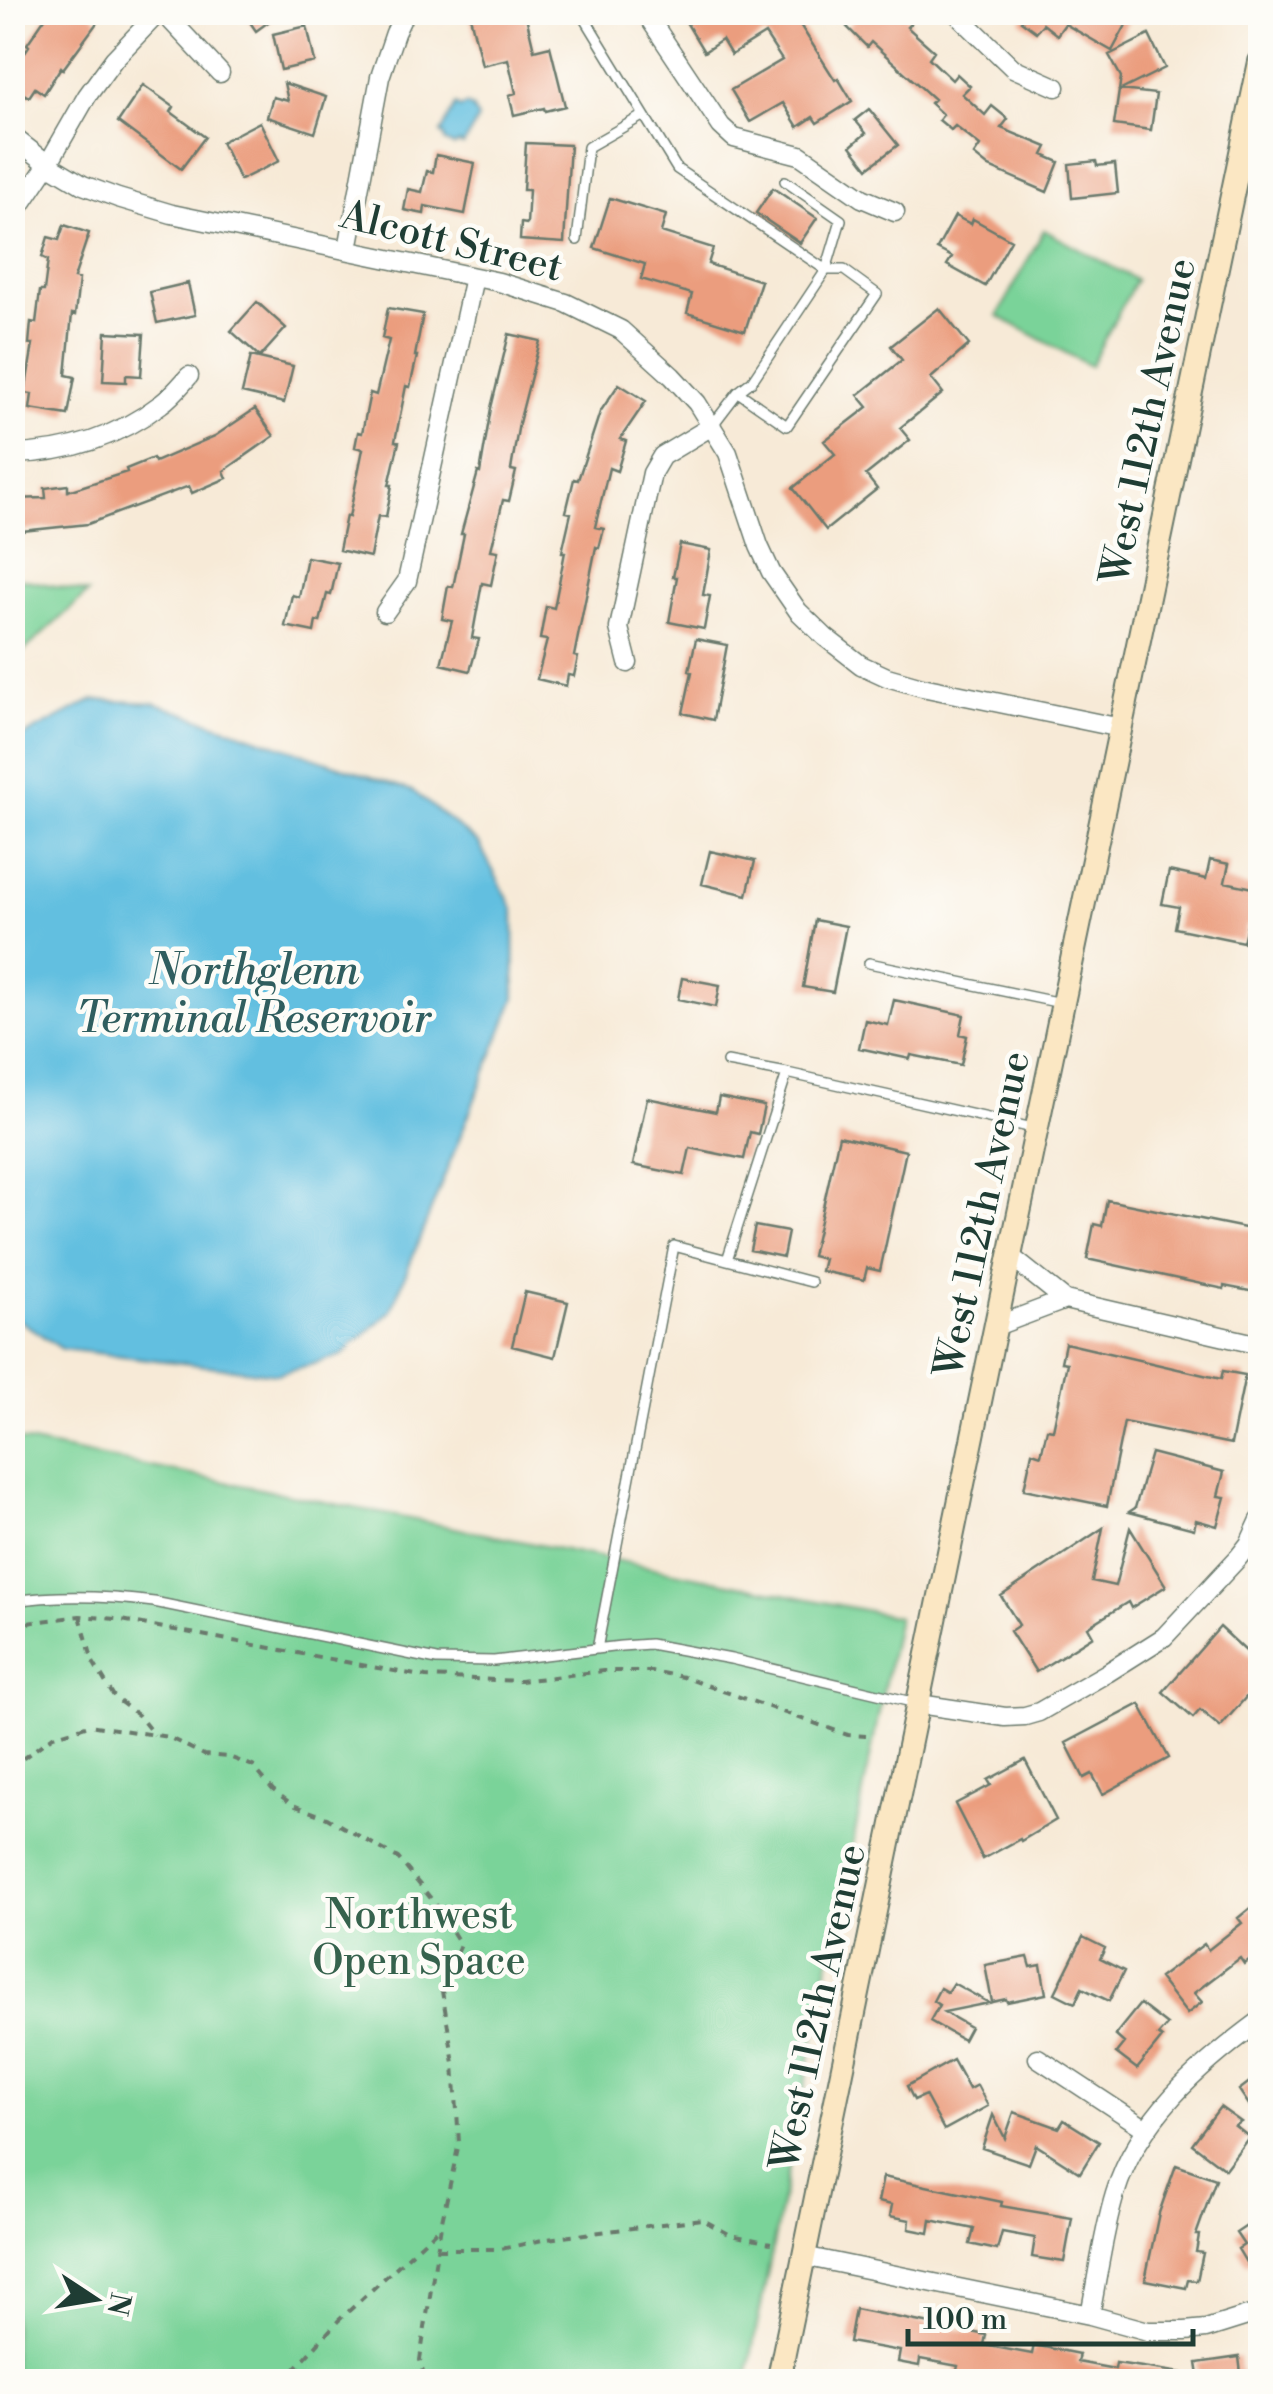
<svg xmlns="http://www.w3.org/2000/svg" width="1273" height="2394" font-family="'Libre Bodoni',serif">
<style>
.green{fill:#7ad399;stroke:#4c8866;stroke-width:2.5}
.water{fill:#62bfe0;stroke:#407e8a;stroke-width:2.5}
.building{fill:#eb9d7e}
.lines{fill:none;stroke-linecap:round;stroke-linejoin:round}
.service-casing{stroke:#6b7a6d;stroke-width:12}
.minor-casing{stroke:#6b7a6d;stroke-width:21}
.secondary-casing{stroke:#6b7a6d;stroke-width:26}
.path{stroke:#6b7a6d;stroke-width:4;stroke-dasharray:8 8;stroke-linecap:butt}
.service{stroke:#fff;stroke-width:9}
.minor{stroke:#fff;stroke-width:18}
.secondary{stroke:#fbe7c3;stroke-width:22}
.labels{text-anchor:middle;stroke-width:9;stroke-linejoin:round;paint-order:stroke}
.street-label{font-size:40px;fill:#1f3d34;stroke:#fdfcf7}
.park-label{font-size:40px;fill:#36624d;stroke:#fdfcf7}
.water-label{font-size:42px;font-style:italic;fill:#305e5f;stroke:#fdfcf7}
</style>
<rect width="100%" height="100%" fill="#fdfcf7"/>
<filter id="ink" filterUnits="userSpaceOnUse"><feTurbulence type="fractalNoise" baseFrequency=".01" numOctaves="2"/><feDisplacementMap in="SourceGraphic" scale="20" xChannelSelector="R" yChannelSelector="G"/><feConvolveMatrix kernelMatrix="1 2 1 2 8 2 1 2 1" color-interpolation-filters="sRGB"/></filter>
<filter id="wash" filterUnits="userSpaceOnUse"><feTurbulence type="fractalNoise" baseFrequency=".0048" numOctaves="4" result="noise"/><feDisplacementMap in="SourceGraphic" scale="40" xChannelSelector="R" yChannelSelector="G"/><feGaussianBlur stdDeviation="2.25" result="paint"/><feColorMatrix in="noise" values="0 0 0 0 0 0 0 0 0 0 0 0 0 0 0 0 0 1.4 0 .05"/><feComposite in="paint" operator="in"/></filter>
<g filter="url(#wash)">
<rect width="100%" height="100%" fill="#f7ead7"/>
<path class="green" d="M1044,230L1136,280L1090,366L998,316Z
M13,577L88,593L13,661L12,577Z
M12,1439L898,1617L746,2381H13Z"/>
<path class="water" d="M456,105L460,108L466,105L472,108L478,119L463,145L459,143L454,146L445,142L444,136L441,133Z
M93,700L154,703L413,791L479,844L514,910L515,998L391,1311L341,1356L277,1374L62,1349L16,1318L13,1313V742Z"/>
<g id="blocks">
<path class="building" d="M49,12H89L99,20L63,69L61,67L44,94L35,88L29,97L12,87V72L29,46L27,44Z
M243,12H282L256,31Z
M469,12H525L534,50L550,46L565,106L545,111L544,108L514,115L509,95L516,93L508,59L482,65Z
M680,12H792L835,80L838,78L852,101L817,123L813,117L798,127L783,103L750,122L731,90L782,60L765,34L731,55L722,40L704,52Z
M861,12H902L912,22L907,27L934,51L929,58L952,80L957,74L970,86L962,94L985,115L992,106L1008,119L1001,128L1047,147L1043,155L1059,162L1047,192L989,167L974,155L980,146L955,126L951,130L939,120L943,115L930,103L934,99L871,42L867,47L847,27Z
M1028,12H1133L1112,51L1065,24L1057,35L1043,24L1036,32L1021,21Z
M307,26L315,62L281,70L273,34Z
M1149,35L1165,68L1121,90L1156,94L1151,130L1114,125L1121,77L1109,55Z
M284,83L326,97L315,133L267,117L273,97L288,101Z
M143,85L174,107L171,112L205,137L181,169L118,122Z
M869,109L898,145L868,168L851,146L866,133L855,120Z
M260,122L279,161L240,180L221,142Z
M526,143L570,145L564,243L520,240L521,223L527,224L529,190H523Z
M436,155L475,163L465,214L425,206L424,214L404,210L408,189L422,192L427,171L433,172Z
M1096,161L1097,166L1115,164L1118,193L1072,198L1069,164Z
M773,188L817,218L800,243L756,213Z
M610,198L666,215L661,232L713,248L708,264L761,281L745,331L687,313L692,294L641,279L645,264L594,248Z
M955,216L971,224L973,219L1011,240L985,286L947,265L952,257L937,249Z
M64,225L89,233L74,278L79,279L75,315L72,314L66,375L75,377L68,415L30,409L32,394L25,393L33,344H29L31,322L36,323L40,291H44L48,260L42,257L48,237L59,240Z
M188,283L195,315L157,323L150,292Z
M257,302L286,328L260,357L231,331Z
M388,308L423,314L415,356H417L410,387L406,386L395,441L399,442L389,485H392L386,517L378,516L370,557L339,550L346,516L349,517L363,449L355,447L358,432L362,433L370,393L376,395L389,340L382,338Z
M939,308L969,345L931,378L943,393L900,428L910,440L866,475L877,489L826,530L793,488L835,454L824,441L868,407L858,395L902,360L891,346Z
M106,332L144,334L141,376L126,375V382L103,381Z
M509,334L540,341L519,423L511,470L516,471L509,501L503,500L491,550L498,551L491,585L482,583L472,638L479,639L470,671L441,664L452,621L442,619L448,586L453,587L464,534H461L478,472L480,473L491,408Z
M251,356L293,366L284,403L242,393Z
M619,384L646,401L620,439L626,441L617,471L609,468L595,527L604,529L599,548L596,547L574,656L578,657L574,676L568,675L566,686L537,679L547,640L540,639L546,606L554,608L565,552H562L571,513L566,512L574,479L578,480L600,412Z
M255,409L274,436L224,471L227,478L192,493L189,486L88,524L12,532V499L46,498L45,488L68,485V491L127,472L126,469L153,458L155,462L215,436Z
M680,544L711,550L703,595L710,596L704,629L669,622L677,577H673Z
M307,557L338,563L331,595L327,594L320,622L316,621L314,632L285,626L292,595L299,597Z
M696,639L727,645L713,720L683,713L692,672L689,671Z
M710,851L755,861L747,895L702,884Z
M1210,860L1229,864L1225,882L1258,889L1255,900L1260,901V928L1247,925L1243,942L1175,928L1179,907L1162,904L1169,871L1206,879Z
M815,920L846,926L833,992L803,987Z
M682,978L720,985L716,1007L678,999Z
M894,1000L964,1015L960,1034L967,1036L961,1065L911,1055L910,1059L859,1048L865,1020L888,1025Z
M719,1097L764,1106L758,1134L750,1132L744,1159L690,1148L684,1175L633,1165L647,1098L716,1112Z
M839,1136L906,1151L880,1271L867,1268L864,1280L821,1271L824,1259L812,1256Z
M1107,1200L1260,1231V1293L1224,1286V1289L1087,1259L1094,1224L1102,1226Z
M755,1226L788,1232L783,1257L750,1250Z
M525,1292L568,1302L555,1357L512,1346Z
M1065,1343L1221,1379L1223,1371L1245,1375L1231,1444L1124,1422L1107,1506L1024,1489L1032,1452L1041,1455L1047,1429L1053,1430L1067,1363L1061,1362Z
M1151,1453L1224,1472L1218,1496L1225,1497L1217,1526L1196,1520L1194,1529L1129,1512L1135,1508Z
M1103,1528L1092,1581L1115,1586L1130,1528L1166,1586L1131,1608L1128,1602L1088,1627L1093,1636L1036,1672L1010,1631L1019,1625L1001,1596Z
M1220,1627L1260,1664V1681L1220,1727L1200,1710L1193,1718L1163,1692Z
M1140,1704L1169,1758L1103,1794L1092,1774L1084,1778L1066,1743Z
M1025,1760L1056,1820L1021,1841L1020,1839L983,1859L955,1804L991,1785L988,1780Z
M1260,1900V1951L1244,1964L1240,1958L1194,1993L1202,2002L1187,2014L1159,1978L1204,1944L1208,1950L1242,1923L1238,1918Z
M1083,1937L1105,1948L1100,1959L1124,1971L1109,2001L1082,1988L1075,2003L1055,1993Z
M1028,1957L1031,1967L1041,1965L1046,1994L1007,2002L1006,1999L992,2002L985,1965Z
M953,1983L989,2003L944,2012L970,2027L963,2040L930,2021L939,2005L933,2001L940,1988L947,1992Z
M1140,2004L1167,2025L1158,2035L1162,2038L1137,2069L1116,2053L1124,2043L1115,2035Z
M953,2060L969,2089L977,2085L988,2106L944,2130L925,2095L914,2100L907,2086Z
M1260,2074V2121L1239,2090Z
M1220,2107L1241,2122L1235,2126L1249,2137L1225,2169L1192,2144Z
M1014,2112L1059,2128L1064,2120L1099,2142L1080,2173L1036,2145L1029,2164L982,2148L993,2115L1005,2138Z
M1176,2165L1216,2179L1196,2235H1199L1196,2252L1203,2253L1197,2281L1188,2280L1186,2288L1145,2280L1159,2213Z
M883,2177L1002,2202L1001,2206L1072,2218L1064,2262L1032,2257L1035,2238L1002,2232L997,2250L970,2244L974,2229L931,2220L929,2233L909,2229L910,2220L890,2216L892,2205L878,2202Z
M1260,2217V2272L1253,2260L1247,2264L1238,2249L1244,2245L1236,2233Z
M855,2309L986,2335L984,2345L1032,2354L1034,2345L1079,2354L1077,2362L1115,2369L1116,2363L1182,2373L1181,2382H1035L1015,2378V2382H997L956,2374L958,2366L920,2359L919,2366L898,2362L900,2351L849,2342Z
M1239,2357L1242,2382H1200L1197,2363Z"/>
</g>
</g>
<g filter="url(#ink)">
<use href="#blocks" fill-opacity="0" stroke="#6b7a6d" stroke-width="2.5"/>
<g class="lines">
<defs>
<path id="service" d="M581,12L677,169L826,270L752,381L738,392L712,426
M577,240L588,147L644,115
M738,392L787,426L877,294L844,270H826L841,220L785,181
M869,963L1061,1003
M727,1062L787,1073L727,1260
M787,1073L1033,1128
M12,1601C60,1594 107,1596 154,1602L437,1660L494,1661L621,1646L650,1644L731,1659L916,1703
M597,1649L674,1246L811,1282"/>
<path id="minor" d="M163,12L220,73
M645,12L721,126L734,138L800,155L862,198L895,212
M955,12L1013,68L1056,87
M12,136L48,164L83,185L118,198L172,214L499,282L566,303L621,330L672,376L697,403L728,453L759,546L771,572L798,611L825,637L861,665L887,677L922,687L1121,728
M12,218L48,164L87,96L114,59L159,12
M348,249L380,77L395,33L405,12
M12,454C66,453 118,437 161,404C171,397 180,386 189,376
M385,612L407,581L474,277
M628,663L619,628L652,473L662,456L712,426
M1010,1256L1065,1300L1260,1345
M996,1326L1065,1300
M919,1704L1005,1717L1025,1716L1039,1712L1107,1673L1164,1637L1238,1558L1249,1544L1260,1520
M1038,2058L1146,2129
M803,2256L1090,2315L1148,2331H1185L1206,2329L1260,2312
M1090,2315C1098,2275 1103,2233 1115,2194C1138,2118 1199,2066 1260,2021"/>
<path id="secondary" d="M778,2382L1010,1256L1260,62"/>
</defs>
<use href="#service" class="service-casing"/>
<use href="#minor" class="minor-casing"/>
<use href="#secondary" class="secondary-casing"/>
<path class="path" d="M80,1616L93,1662L115,1698L138,1715L154,1735
M12,1625L80,1616L116,1619L426,1677L520,1681L603,1671H651L683,1677L848,1735L866,1736
M12,1770L21,1760L53,1736L89,1725L168,1737L204,1755L229,1757L253,1766L273,1790L293,1805L327,1818L398,1858L437,1906L460,1944L442,1991L454,2063L459,2143L441,2225L420,2360L424,2377L423,2382
M438,2249H501L547,2239L701,2219L731,2235L771,2243
M283,2382L338,2321L440,2227"/>
<use href="#service" class="service"/>
<use href="#minor" class="minor"/>
<use href="#secondary" class="secondary"/>
</g>
</g>
<g class="labels">
<g class="street-label">
<text transform="translate(452 240) rotate(14)" y="14">Alcott Street</text>
<text transform="translate(1147 421) rotate(-78)" y="14">West 112th Avenue</text>
<text transform="translate(981 1214) rotate(-78)" y="14">West 112th Avenue</text>
<text transform="translate(817 2007) rotate(-78)" y="14">West 112th Avenue</text>
</g>
<g class="park-label">
<text x="419" y="1928">Northwest<tspan x="419" dy="46">Open Space</tspan></text>
</g>
<g class="water-label">
<text x="254" y="984">Northglenn<tspan x="254" dy="48">Terminal Reservoir</tspan></text>
</g>
</g>
<rect width="1273" height="2394" fill="none" stroke="#fdfcf7" stroke-width="50"/>
<g transform="translate(95 2299) rotate(102)" stroke="#fdfcf7" stroke-width="8" paint-order="stroke">
<path d="M0-8L18 38L0 25L-18 38Z" fill="#1f3d34"/>
<text y="-15" font-size="28" font-weight="bold" text-anchor="middle" fill="#1f3d34">N</text>
</g>
<path d="M908 2329v15h285v-15" fill="none" stroke="#1f3d34" stroke-width="5"/>
<text x="923" y="2329" font-size="30" fill="#1f3d34" stroke="#fdfcf7" stroke-width="8" paint-order="stroke">100 m</text>
</svg>
